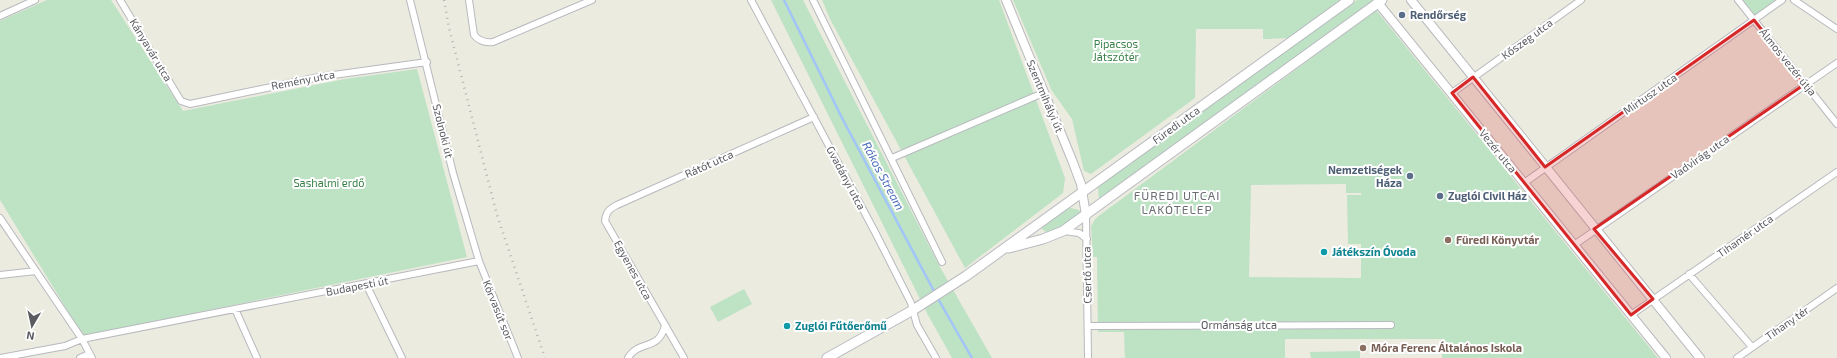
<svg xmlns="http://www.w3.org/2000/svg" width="1837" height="358" font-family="'Exo 2',sans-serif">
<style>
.green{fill:#bee2c4;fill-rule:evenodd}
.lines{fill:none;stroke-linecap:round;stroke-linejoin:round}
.stream{stroke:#a2c5f9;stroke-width:2.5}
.minor-casing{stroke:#b8b9be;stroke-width:8}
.tertiary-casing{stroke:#b8b9be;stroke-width:10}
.secondary-casing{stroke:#b9bbc1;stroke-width:11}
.minor{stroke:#fff;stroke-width:6}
.tertiary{stroke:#fff;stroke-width:8}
.secondary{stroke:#fff;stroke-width:9}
.rail{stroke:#b3b4b4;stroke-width:2.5;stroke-dasharray:1 5;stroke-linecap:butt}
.marked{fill:#d62828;fill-opacity:0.2;stroke:#d62828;stroke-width:3;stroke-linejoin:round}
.service-dot{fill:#5c6f8a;stroke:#fff;stroke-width:1.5}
.education-dot{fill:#8d6e63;stroke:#fff;stroke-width:1.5}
.culture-dot{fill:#0f9aa8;stroke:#fff;stroke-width:1.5}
.labels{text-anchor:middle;stroke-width:4;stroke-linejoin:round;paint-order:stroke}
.service-label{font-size:11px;font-weight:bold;fill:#4e5e75;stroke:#fff;text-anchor:start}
.street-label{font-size:11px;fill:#595b60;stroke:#fff}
.park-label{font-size:11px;fill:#398048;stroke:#fff}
.education-label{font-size:11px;font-weight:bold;fill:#785e54;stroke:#fff;text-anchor:start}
.culture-label{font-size:11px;font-weight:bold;fill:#0d838f;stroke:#fff;text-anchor:start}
.water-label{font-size:12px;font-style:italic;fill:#476cba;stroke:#fff}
.neighbourhood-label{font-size:12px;letter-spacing:1px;fill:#6a6d72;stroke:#fff}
</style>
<rect width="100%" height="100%" fill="#ebebe0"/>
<path class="green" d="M47,0H111L183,111L345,79L417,69L467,257L83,336L0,200V21Z
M771,0H803L940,267L992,358H952L928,315Z
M822,0H999L1065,178L1063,193L965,268L830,19Z
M1013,0H1344L1290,38L1263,39V29H1196L1195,98L1091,174L1084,171L1072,119L1052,91Z
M1357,0H1376L1099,201L1098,187Z
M1738,0H1782L1754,20Z
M1376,10L1658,358H1442V339H1285V358H1125L1124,332H1098L1097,257H1093L1091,226L1096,218ZM1346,184V193H1361V195H1347L1348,244H1361V278L1249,277L1251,185Z
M1071,208L1079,210L1081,214L1056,230L1046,232L1042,229L1043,226L1066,209Z
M744,289L752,304L718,322L710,307Z
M1360,351V358H1311L1310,352Z"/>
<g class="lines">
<path class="stream" d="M784,0L842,118L935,293
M937,297L972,358"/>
<defs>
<path id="minor" d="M120,0L181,101L190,104L319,77L427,62
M410,0L453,173L479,261L518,358
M469,0L474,35C479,41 485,43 493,42L592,0
M751,0L875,232L911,303L917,325L936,358
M813,0L942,262
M1738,0L1837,124
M1794,0L1837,29
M0,16L35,0
M1452,93L1581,0
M892,158L1043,93
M1524,183L1782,0
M1086,215L1088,358
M0,218L82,339L92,358
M1064,231L1079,233L1087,239
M1574,245L1837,63
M1689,274L1752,347
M0,275L36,271
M366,284L402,358
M235,309L257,358
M1631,315L1837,172
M1088,326L1391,325
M0,358L65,346L82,339L479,261
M80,358L89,354
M628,358C639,339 659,352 665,325
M684,358L605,221C606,212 609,209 617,205L814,117
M1737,358L1837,288"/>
<path id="tertiary" d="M1006,0L1072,160L1081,184L1086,215
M1411,0L1700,358
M1378,3L1666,358"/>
<path id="secondary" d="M1009,248L1043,239L1063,231L1382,0
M827,358L913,310L966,276L1349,0"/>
</defs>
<use href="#minor" class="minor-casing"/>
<use href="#tertiary" class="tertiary-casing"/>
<use href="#secondary" class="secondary-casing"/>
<use href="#minor" class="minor"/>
<use href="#tertiary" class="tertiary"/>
<use href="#secondary" class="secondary"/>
<path class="rail" d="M444,0L449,28L497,215L545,358"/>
</g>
<path class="marked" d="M1754,20L1805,84L1594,229L1653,299L1631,315L1452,93L1473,77L1545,167Z"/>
<g class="service-dot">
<circle cx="1402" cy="15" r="4"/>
<circle cx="1410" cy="176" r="4"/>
<circle cx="1440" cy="196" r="4"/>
</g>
<g class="education-dot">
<circle cx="1448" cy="240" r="4"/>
<circle cx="1363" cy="348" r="4"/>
</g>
<g class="culture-dot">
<circle cx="1324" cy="252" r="4"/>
<circle cx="787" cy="326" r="4"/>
</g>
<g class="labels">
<g class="service-label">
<text x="1410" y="19">Rendőrség</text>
<text x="1402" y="174" text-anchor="end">Nemzetiségek<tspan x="1402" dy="13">Háza</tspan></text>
<text x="1448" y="200">Zuglói Civil Ház</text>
</g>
<g class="street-label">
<text transform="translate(1527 39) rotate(-36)" y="4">Kőszeg utca</text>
<text transform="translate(151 50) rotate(59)" y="4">Kányavár utca</text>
<text transform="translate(1788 62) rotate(51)" y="4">Álmos vezér útja</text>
<text transform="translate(303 80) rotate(-11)" y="4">Remény utca</text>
<text transform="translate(1650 94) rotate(-35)" y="4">Mirtusz utca</text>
<text transform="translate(1045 96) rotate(67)" y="4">Szentmihályi út</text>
<text transform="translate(1176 125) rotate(-36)" y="4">Füredi utca</text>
<text transform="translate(443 131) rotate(76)" y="4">Szolnoki út</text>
<text transform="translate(1498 151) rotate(51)" y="4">Vezér utca</text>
<text transform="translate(1700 157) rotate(-35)" y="4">Vadvirág utca</text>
<text transform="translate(709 164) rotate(-24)" y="4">Rátót utca</text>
<text transform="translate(846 178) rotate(62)" y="4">Gvadányi utca</text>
<text transform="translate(1745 236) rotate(-35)" y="4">Tihamér utca</text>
<text transform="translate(633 270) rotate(61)" y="4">Egyenes utca</text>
<text transform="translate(1087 275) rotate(-91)" y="4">Csertő utca</text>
<text transform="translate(357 286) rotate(-11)" y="4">Budapesti út</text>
<text transform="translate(498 310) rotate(68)" y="4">Körvasút sor</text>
<text transform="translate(1787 323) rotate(-35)" y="4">Tihany tér</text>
<text x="1239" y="329">Ormánság utca</text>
</g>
<g class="park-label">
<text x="1116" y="48">Pipacsos<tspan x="1116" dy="13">Játszótér</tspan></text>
<text x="329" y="187">Sashalmi erdő</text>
</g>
<g class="education-label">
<text x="1456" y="244">Füredi Könyvtár</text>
<text x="1371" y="352">Móra Ferenc Általános Iskola</text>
</g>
<g class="culture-label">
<text x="1332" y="256">Játékszín Óvoda</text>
<text x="795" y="330">Zuglói Fűtőerőmű</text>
</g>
<g class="water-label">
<text transform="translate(883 176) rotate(62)" y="4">Rákos Stream</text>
</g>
<g class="neighbourhood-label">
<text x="1177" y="200">FÜREDI UTCAI<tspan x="1177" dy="14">LAKÓTELEP</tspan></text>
</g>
</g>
<g transform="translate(32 326) rotate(189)" stroke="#ffffff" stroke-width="3" paint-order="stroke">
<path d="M0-3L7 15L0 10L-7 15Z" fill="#595b60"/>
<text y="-6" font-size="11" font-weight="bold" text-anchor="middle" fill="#595b60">N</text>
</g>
</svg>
